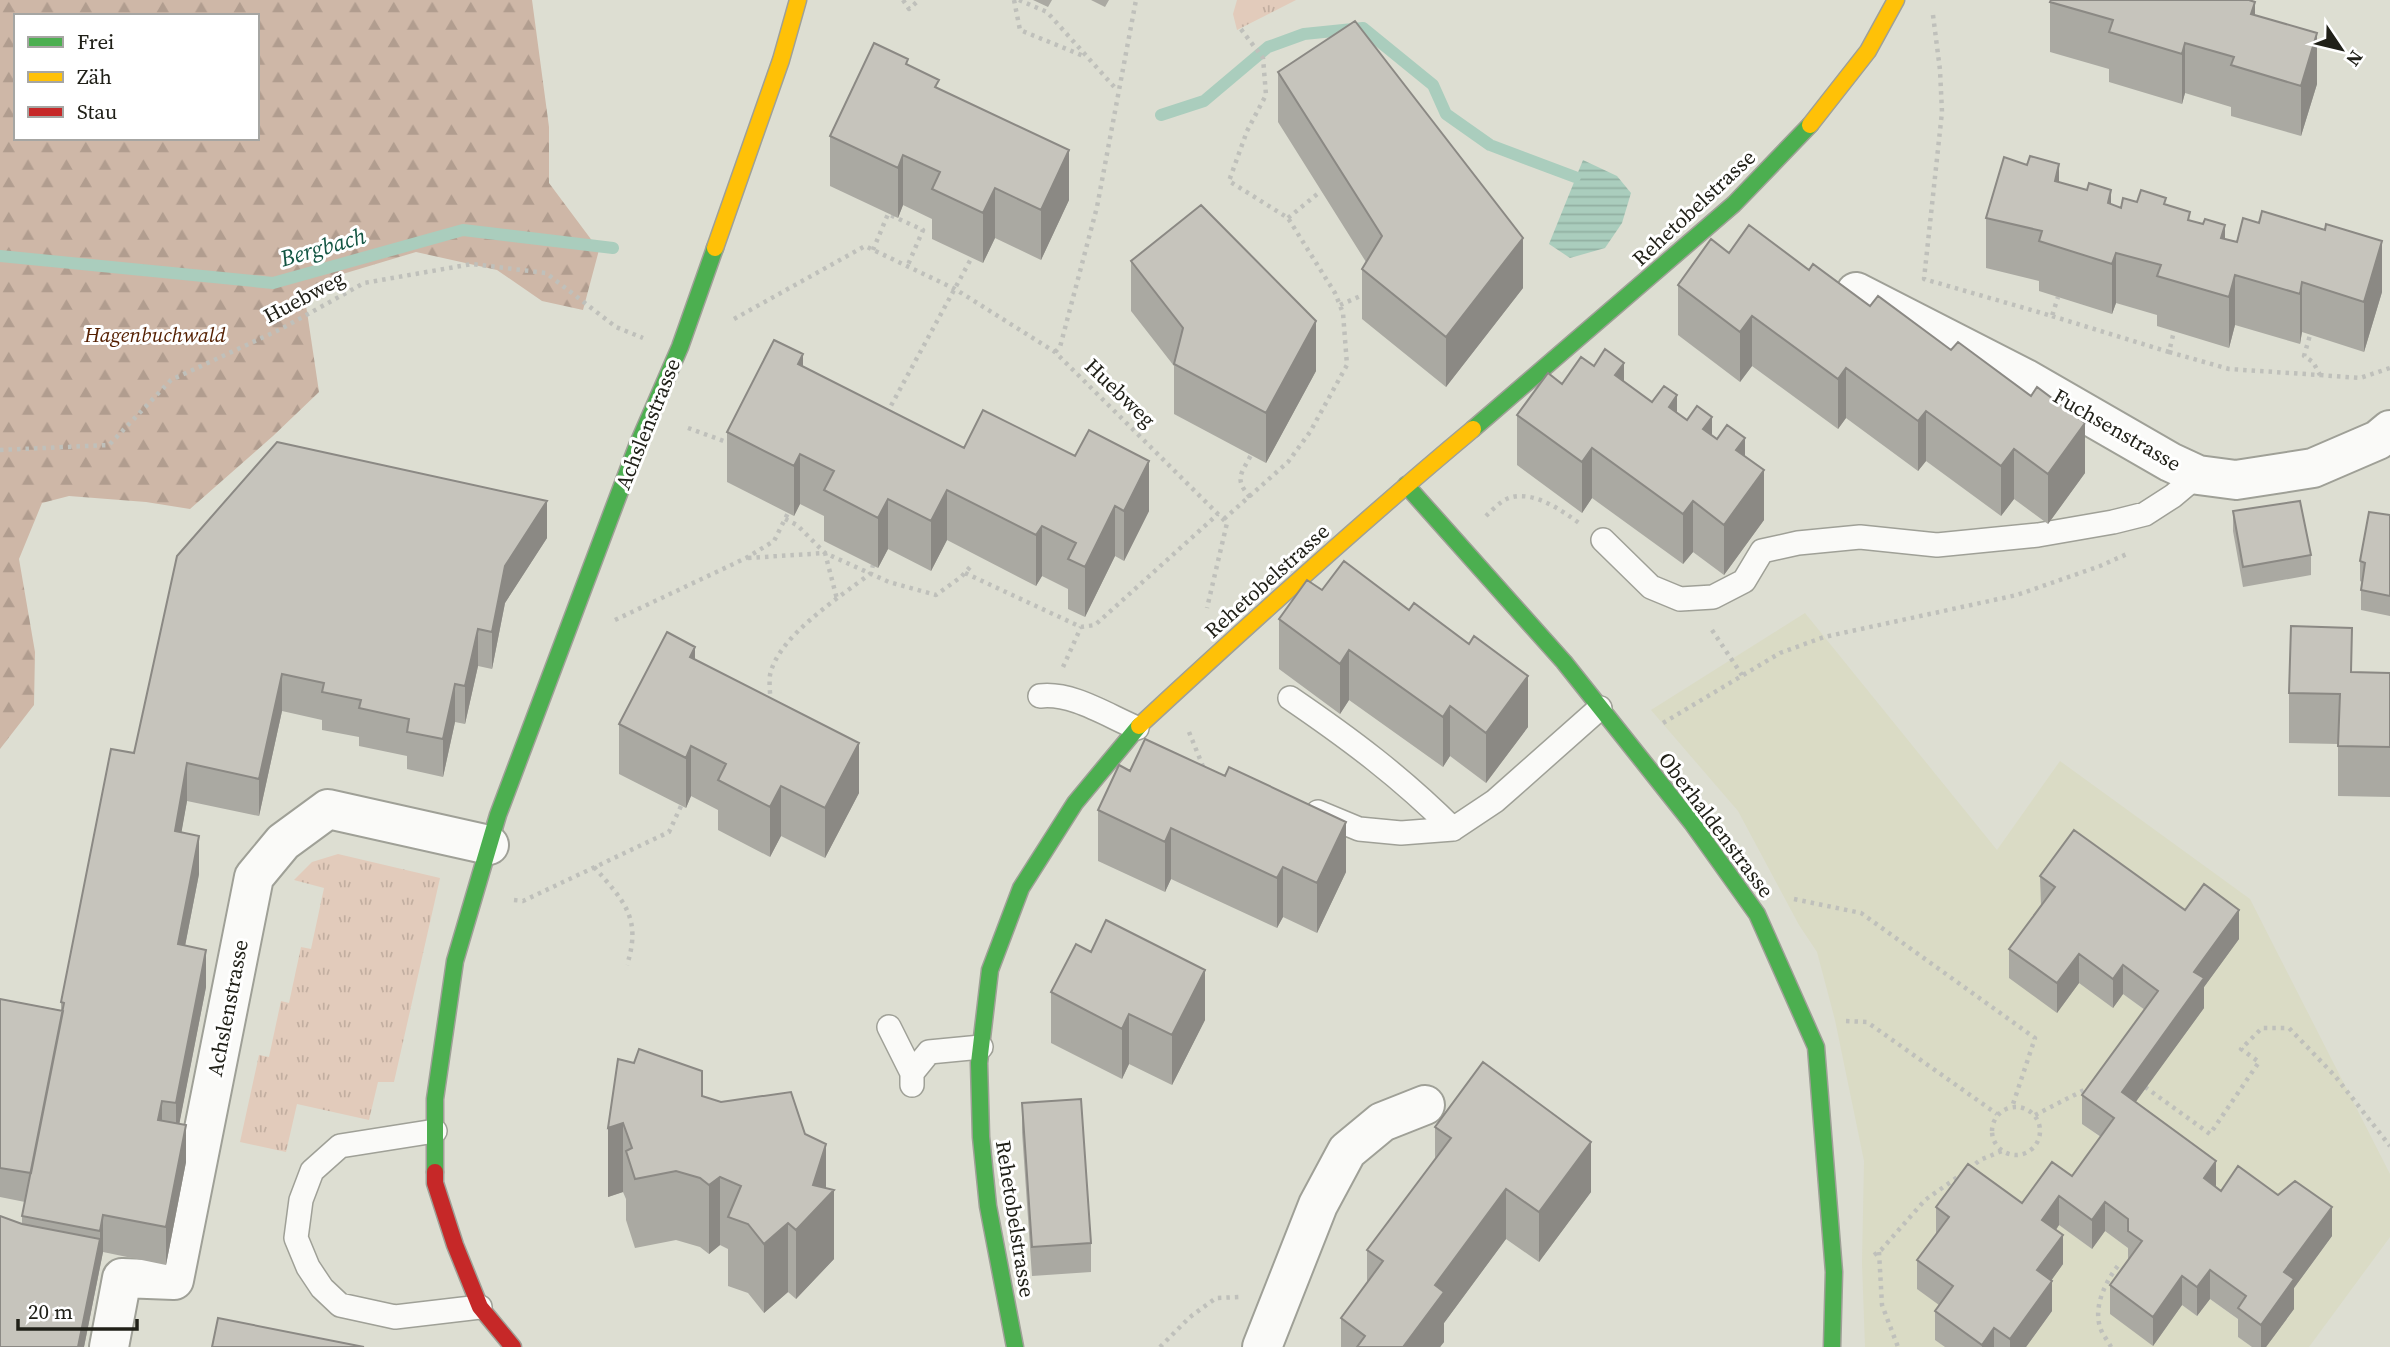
<svg xmlns="http://www.w3.org/2000/svg" width="2390" height="1347" font-family="'Source Serif 4',serif">
<style>
.built{fill:#dadbc5}
.forest{fill:url(#forest-firs);fill-rule:evenodd}
.park{fill:url(#park-tufts)}
.water{fill:url(#water-rules)}
.lines{fill:none;stroke-linecap:round;stroke-linejoin:round}
.stream{stroke:#aacdbd;stroke-width:12}
.lane-casing{stroke:#9fa097;stroke-width:26}
.street-casing{stroke:#9fa097;stroke-width:42}
.fast-casing{stroke:#9fa097;stroke-width:19}
.slow-casing{stroke:#9fa097;stroke-width:19}
.jam-casing{stroke:#9fa097;stroke-width:19}
.path{stroke:#bfc0bb;stroke-width:4.5;stroke-dasharray:3.5 5;stroke-linecap:butt}
.lane{stroke:#fafaf8;stroke-width:23}
.street{stroke:#fafaf8;stroke-width:38}
.fast{stroke:#4caf50;stroke-width:16}
.slow{stroke:#ffc107;stroke-width:16}
.jam{stroke:#c62828;stroke-width:16}
.wall{fill:#aaa9a2}
.shaded-wall{fill:#8b8984}
.building{fill:#c6c4bc;stroke:#8b8984;stroke-width:2}
.labels{text-anchor:middle;stroke-width:6;stroke-linejoin:round;paint-order:stroke}
.street-label{font-size:21px;fill:#202018;stroke:#fff}
.park-label{font-size:21px;font-style:italic;fill:#541f00;stroke:#fff}
.water-label{font-size:23px;font-style:italic;fill:#135543;stroke:#fff}
</style>
<defs>
<pattern id="forest-firs" width="22" height="20" patternUnits="userSpaceOnUse" patternTransform="scale(1.75)"><rect width="22" height="20" fill="#ceb7a7"/><path d="M5 1l3.5 6h-7zM16 11l3.5 6h-7z" fill="#b19d8f"/></pattern>
<pattern id="park-tufts" width="24" height="20" patternUnits="userSpaceOnUse" patternTransform="scale(1.75)"><rect width="24" height="20" fill="#e2cbbb"/><path d="M3 7l-1-3M5 7V3M7 7l1-3M15 17l-1-3M17 17v-4M19 17l1-3" fill="none" stroke="#c2aea0"/></pattern>
<pattern id="water-rules" width="6" height="5" patternUnits="userSpaceOnUse" patternTransform="scale(1.75)"><rect width="6" height="5" fill="#aacdbd"/><path d="M0 2.5h6" fill="none" stroke="#92b0a2"/></pattern>
</defs>
<rect width="100%" height="100%" fill="#ddded2"/>
<path class="built" d="M1805,613L1997,850L2060,761L2250,899L2390,1174V1237L2309,1347H2266L2284,1301L2332,1236L2221,1220L2122,1121L2204,1007L2040,905L2055,916L2079,983L2123,994L2158,1020L2083,1124L2114,1148L1953,1315L1935,1340L1945,1347H1865L1862,1263L1864,1161L1835,1020L1817,952L1799,925L1738,811L1651,710Z
M2059,1225L2092,1249L2105,1231L2128,1248L2142,1270L2153,1345L2182,1305L2197,1316L2210,1299L2246,1325L2238,1337L2252,1347H2026L2052,1311L2042,1249Z"/>
<path class="forest" d="M0,0H532L549,127V183L599,250L583,310L542,301L497,270L416,252L336,276L306,305L319,392L273,436L190,509L146,502L69,496L42,503L19,559L35,652L34,705L0,749ZM16,16H257V138H16Z"/>
<path class="park" d="M1237,0H1296L1237,30L1233,14Z
M338,854L440,878L394,1082H378L369,1120L297,1104L286,1152L240,1142L259,1055L269,1057L281,1001L289,1003L301,947L311,949L324,888L294,880L312,862Z"/>
<path class="water" d="M1583,160L1617,176L1631,193L1622,223L1605,248L1570,258L1549,244Z"/>
<g class="lines">
<path class="stream" d="M1161,115L1204,101L1268,47L1304,34L1363,28L1433,85L1446,114L1490,145L1575,177
M0,256L273,283L463,230L613,248"/>
<defs>
<path id="lane" d="M1603,540L1651,587L1680,599L1713,597L1744,581L1762,551L1798,543L1860,537L1937,545L2038,535L2113,522L2145,514L2173,496L2198,475
M1040,696C1072,692 1108,716 1137,728
M1290,698C1350,739 1401,777 1453,829
M1318,812L1359,829L1401,833L1453,829L1495,801L1600,708
M889,1027L912,1073V1085
M912,1073L929,1052L981,1047
M435,1131L340,1146L312,1171L301,1200L296,1238L308,1267L322,1288L340,1305L395,1317L480,1307"/>
<path id="street" d="M1856,292L2026,379L2170,462L2198,475L2236,480L2313,468L2378,440L2390,430
M109,1347L122,1278L174,1280L254,877L283,842L328,809L489,845
M1262,1347L1318,1205L1347,1151L1382,1122L1425,1105"/>
<path id="fast" d="M1473,429L1734,204L1810,125
M1406,485L1564,662L1692,823L1757,914L1816,1047L1834,1272L1832,1347
M435,1172V1099L455,961L498,815L637,446L680,347L715,248
M1015,1347L988,1206L981,1137L979,1063L990,970L1021,888L1075,803L1139,726"/>
<path id="slow" d="M1810,125L1868,51L1896,0
M715,248L781,60L798,0
M1139,726C1248,625 1358,525 1473,429"/>
<path id="jam" d="M435,1172V1183L455,1245L480,1307L513,1347"/>
</defs>
<use href="#lane" class="lane-casing"/>
<use href="#street" class="street-casing"/>
<use href="#fast" class="fast-casing"/>
<use href="#slow" class="slow-casing"/>
<use href="#jam" class="jam-casing"/>
<path class="path" d="M903,0L909,9L919,0
M1014,0L1020,30L1086,57
M1019,0L1047,12L1117,90
M1933,15L1940,70L1942,112L1924,279L2052,316L2058,297
M1288,218L1321,191
M873,250L888,214L923,230L907,267
M1340,305L1365,294
M2052,316L2169,352L2174,331
M734,319L865,246L955,289L1055,352L1227,523L1207,608
M1055,352L1060,347L1097,207L1136,0
M2169,352L2229,369L2320,375L2313,362L2304,356L2310,335
M2320,375L2360,378L2390,368
M887,413L972,257
M688,428L732,444
M0,450L109,445L171,380L281,329L364,283L472,264L546,273L616,327L643,338
M1250,497C1234,479 1241,474 1251,455
M1486,516C1491,511 1497,505 1503,501C1527,486 1560,509 1579,523
M785,519L797,525L825,553L889,582L936,595L961,577L972,565
M1224,519L1288,462L1310,432L1347,365L1343,313L1335,293L1288,218L1229,181L1247,131L1266,95L1263,58L1240,28
M748,558L825,553L837,599
M965,573L1081,627L1095,625L1218,514
M615,620L746,558L774,541L788,513
M1712,630L1742,675
M1063,667L1081,627
M771,702C770,694 769,684 770,675C778,636 840,597 871,573L873,565
M1663,723L1780,653L1824,637L2017,595L2100,566L2127,554
M1189,732L1204,769
M594,867C624,901 642,918 627,965
M1794,899L1861,913L2035,1038L2012,1107
M514,900L523,901L669,832L681,806
M1846,1021L1867,1022L1997,1114
M2145,1087L2210,1134L2259,1062L2241,1049L2262,1028H2289L2335,1076L2390,1146
M1992 1131a24 24 0 1 1 48 0a24 24 0 1 1-48 0Z
M2035,1115L2090,1087
M1969,1169L1980,1160L2002,1151
M1879,1252L1882,1305L1898,1347
M1874,1255L1881,1250L1925,1200L1962,1174
M1160,1347L1190,1317L1216,1298L1239,1297
M2111,1347C2108,1341 2102,1334 2100,1327C2093,1305 2107,1279 2120,1263"/>
<use href="#lane" class="lane"/>
<use href="#street" class="street"/>
<use href="#fast" class="fast"/>
<use href="#slow" class="slow"/>
<use href="#jam" class="jam"/>
</g>
<path class="wall" d="M1033,0H1052L1048,7Z
M1091,0H1109L1105,7Z
M2050,2L2255,15L2317,84L2301,136L2231,116V107L2185,93L2182,104L2109,82V69L2050,52Z
M908,65L939,89L1069,200L1041,260L995,238L983,263L932,239V219L903,205L898,218L830,186V136Z
M1278,72L1523,288L1446,387L1362,319V269L1366,262L1278,122Z
M2059,182L2121,208L2137,202L2166,204L2190,220L2225,239L2382,292L2364,352L2302,332L2300,344L2235,325L2229,348L2157,326V315L2116,303L2112,314L2039,291V281L1986,268V218Z
M1729,253L2085,473L2048,524L2014,499L2001,516L1926,461L1918,471L1846,418L1838,429L1752,366L1740,382L1678,335V285Z
M1131,261L1316,371L1266,463L1174,414V366L1131,311Z
M803,366L964,448L1149,511L1124,561L1115,556L1085,617L1068,609V589L1042,576L1036,586L947,540L931,571L888,549L878,568L824,541V516L800,504L794,516L727,482V432Z
M1594,366L1624,382L1652,402L1677,413L1745,456L1764,520L1724,575L1693,552L1683,564L1592,498L1582,513L1517,465V415L1562,384Z
M2233,511L2311,555V575L2243,587L2233,531Z
M2390,515V616L2361,610V590L2362,582L2360,581V561Z
M547,538L505,603L492,669L478,666L465,724L455,722L443,777L407,769V756L359,746V737L322,730V720L282,711L259,816L187,801L181,833L199,874L185,946L206,987L179,1124L186,1162L166,1265L103,1252L84,1347H0L22,1224V1216L25,1202L0,1197V999L61,1010V1002L134,753L177,556Z
M1322,590L1528,727L1486,783L1450,756L1443,767L1349,700L1340,714L1279,669V619Z
M695,659L859,793L825,858L781,836L770,857L718,830V810L691,796L686,808L619,774V724Z
M2352,672L2390,673V797L2338,796V744L2289,743V693Z
M1098,810L1346,872L1317,933L1283,917L1277,928L1171,879L1165,892L1098,861Z
M2040,876L2185,910L2239,939L2204,987V1008L2135,1102L2216,1187L2221,1191L2332,1236L2294,1288V1309L2266,1347H2252L2238,1337V1319L2210,1299L2197,1316L2182,1305L2153,1346L2110,1314V1285L2128,1260V1248L2105,1231L2092,1249L2059,1225L2056,1230L2063,1264L2051,1281L2052,1311L2026,1347H1945L1935,1340V1311L1939,1305L1917,1289V1260L1936,1234V1207L2022,1203L2072,1176L2101,1137L2082,1124V1095L2145,1010L2123,994L2113,1008L2079,983L2057,1013L2009,978V949L2041,906Z
M1051,992L1205,1020L1172,1085L1129,1064L1122,1079L1051,1043Z
M702,1096L805,1134L826,1188L834,1259L796,1299L788,1292L764,1313L748,1293L728,1286V1249L720,1245L709,1254L700,1247L676,1240L635,1248L626,1220V1199L623,1192L608,1197V1128Z
M1022,1103L1091,1243V1272L1032,1276L1022,1132Z
M1435,1127L1591,1192L1539,1262L1506,1239L1444,1323V1342L1440,1347H1341V1318L1367,1283V1250L1435,1160Z"/>
<path class="shaded-wall" d="M2255,2V52L2251,14Z
M2317,33V84L2301,136V86Z
M2185,43V93L2182,104V54Z
M1069,150V200L1041,260V210Z
M903,155V205L898,218V168Z
M2059,164V214L2055,181Z
M995,188V238L983,263V213Z
M2111,190V240L2108,203Z
M2225,225V275L2221,238Z
M1523,238V288L1446,387V337Z
M2382,241V292L2364,352V302Z
M2116,253V303L2112,314V264Z
M2235,275V325L2229,348V297Z
M2302,282V332L2300,344V294Z
M1752,316V366L1740,382V332Z
M1316,321V371L1266,463V413Z
M803,354V404L798,364Z
M1624,363V413L1615,375Z
M1846,368V418L1838,429V379Z
M1677,395V446L1669,407Z
M1926,411V461L1918,471V421Z
M1712,417V467L1703,429Z
M2085,423V473L2048,524V474Z
M1745,438V488L1736,450Z
M1592,448V498L1582,513V462Z
M2014,449V499L2001,516V466Z
M800,454V504L794,516V466Z
M1149,461V511L1124,561V511Z
M1764,470V520L1724,575V525Z
M947,490V540L931,571V521Z
M888,499V549L878,568V518Z
M547,501V538L505,603L492,669V632L505,566Z
M1693,501V552L1683,564V514Z
M1115,506V556L1085,617V567Z
M1042,526V576L1036,586V535Z
M478,629V666L465,724V686Z
M695,647V697L690,657Z
M1349,650V700L1340,714V664Z
M282,674V711L259,816V779Z
M1528,676V727L1486,783V733Z
M455,684V722L443,777V739Z
M1450,706V756L1443,767V717Z
M859,743V793L825,858V808Z
M691,746V796L686,808V758Z
M187,763V801L175,869V831Z
M781,786V836L770,857V807Z
M1346,822V872L1317,933V883Z
M1171,828V879L1165,892V842Z
M199,836V874L178,982V944Z
M1283,867V917L1277,928V878Z
M2239,910V939L2204,987V1008L2122,1121V1092L2194,972Z
M206,950V987L176,1141V1103Z
M2079,954V983L2057,1013V983Z
M2123,965V994L2113,1008V979Z
M1205,970V1020L1172,1085V1035Z
M1129,1014V1064L1122,1079V1029Z
M162,1101V1138L158,1120Z
M623,1123V1192L608,1197V1128Z
M186,1125V1162L166,1265V1227Z
M1591,1142V1192L1539,1262V1212Z
M826,1144V1199L834,1190V1259L796,1299V1230L813,1185Z
M2216,1161V1190L2204,1178Z
M720,1177V1245L709,1254V1185Z
M1506,1189V1239L1444,1323V1342L1440,1347H1403L1435,1285Z
M2059,1196V1225L2042,1249V1220Z
M2105,1202V1231L2092,1249V1220Z
M2332,1207V1236L2294,1288V1309L2266,1347H2261V1325L2284,1272Z
M103,1215V1252L84,1347H78L100,1239V1231Z
M788,1223V1292L764,1313V1244Z
M2063,1235V1264L2037,1300V1270Z
M2210,1270V1299L2197,1316V1287Z
M2182,1276V1305L2153,1346V1317Z
M2052,1281V1311L2026,1347H2010V1339Z
M1994,1328V1347H1982V1345Z"/>
<path class="building" d="M2051,0H2249L2255,2L2251,14L2317,33L2301,86L2231,65L2234,57L2185,43L2182,54L2109,32L2113,20L2050,2Z
M1355,21L1523,238L1446,337L1362,269L1382,236L1278,72Z
M874,43L908,59L906,64L939,80L935,87L1069,150L1041,210L995,188L983,213L932,189L940,172L903,155L898,168L830,136Z
M2030,156L2059,164L2055,181L2087,190L2089,183L2111,190L2108,203L2121,208L2123,198L2137,202L2141,190L2166,198L2164,204L2190,212L2188,220L2203,224L2205,219L2225,225L2221,238L2237,242L2243,218L2259,223L2262,211L2325,230L2326,224L2382,241L2364,302L2302,282L2300,294L2235,275L2229,297L2157,276L2161,265L2116,253L2112,264L2039,241L2042,231L1986,218L2004,157L2027,165Z
M1201,205L1316,321L1266,413L1174,364L1183,328L1131,261Z
M1749,225L1809,270L1813,264L1870,306L1878,296L1951,350L1958,342L2031,396L2037,387L2085,423L2048,474L2014,449L2001,466L1926,411L1918,421L1846,368L1838,379L1752,316L1740,332L1678,285L1711,239L1729,253Z
M774,340L803,354L798,364L964,448L983,410L1075,456L1089,430L1149,461L1124,511L1115,506L1085,567L1068,559L1076,543L1042,526L1036,535L947,490L931,521L888,499L878,518L824,490L834,471L800,454L794,466L727,432Z
M1605,349L1624,363L1615,375L1652,402L1664,386L1677,395L1669,407L1687,420L1697,406L1712,417L1703,429L1717,439L1727,425L1745,438L1736,450L1764,470L1724,525L1693,501L1683,514L1592,448L1582,462L1517,415L1548,373L1562,384L1581,357L1594,366Z
M277,442L547,501L505,566L492,632L478,629L465,686L455,684L443,739L407,732L409,719L359,708L361,700L322,692L324,683L282,674L259,779L187,763L175,831L199,836L178,944L206,950L176,1103L162,1101L158,1120L186,1125L166,1227L103,1215L100,1231L22,1216L64,1003L61,1002L111,749L134,753L177,556Z
M2300,501L2311,555L2243,567L2233,511Z
M2369,512L2390,515V596L2361,590L2365,563L2360,561Z
M1344,561L1409,610L1414,603L1469,644L1474,636L1528,676L1486,733L1450,706L1443,717L1349,650L1340,664L1279,619L1307,580L1322,590Z
M2291,626L2352,628L2351,672L2390,673V747L2338,746L2340,694L2289,693Z
M667,632L695,647L690,657L859,743L825,808L781,786L770,807L718,780L726,764L691,746L686,758L619,724Z
M1145,739L1225,776L1229,767L1346,822L1317,883L1283,867L1277,878L1171,828L1165,842L1098,810L1119,765L1130,771Z
M2074,830L2185,910L2204,884L2239,910L2194,972L2204,978L2122,1092L2216,1161L2204,1178L2221,1191L2238,1166L2278,1195L2295,1181L2332,1207L2284,1272L2294,1279L2261,1325L2238,1308L2246,1296L2210,1270L2197,1287L2182,1276L2153,1317L2110,1285L2142,1241L2128,1231V1219L2105,1202L2092,1220L2059,1196L2042,1220L2063,1235L2037,1270L2052,1281L2010,1339L1994,1328L1982,1345L1935,1311L1953,1286L1917,1260L1949,1217L1936,1207L1968,1164L2022,1203L2052,1162L2072,1176L2114,1118L2082,1095L2158,991L2123,965L2113,979L2079,954L2057,983L2009,949L2055,887L2040,876Z
M1106,920L1205,970L1172,1035L1129,1014L1122,1029L1051,992L1076,944L1091,952Z
M0,999L63,1011L31,1173L0,1168Z
M639,1049L702,1071V1096L721,1102L791,1092L805,1134L826,1144L813,1185L834,1190L796,1230L788,1223L764,1244L748,1224L728,1217L741,1186L720,1177L709,1185L700,1178L676,1171L635,1179L626,1151L632,1148L623,1123L608,1128L618,1059L634,1063Z
M1483,1062L1591,1142L1539,1212L1506,1189L1435,1285L1444,1292L1403,1347H1357L1365,1336L1341,1318L1383,1261L1367,1250L1451,1138L1435,1127Z
M1081,1099L1091,1243L1032,1247L1022,1103Z
M0,1216L22,1224L100,1239L78,1347H0Z
M218,1318L364,1347H212Z"/>
<g class="labels">
<g class="street-label">
<text transform="translate(1694 208) rotate(-43)" y="7">Rehetobelstrasse</text>
<text transform="translate(304 297) rotate(-28)" y="7">Huebweg</text>
<text transform="translate(1120 393) rotate(44)" y="7">Huebweg</text>
<text transform="translate(648 424) rotate(-68)" y="7">Achslenstrasse</text>
<text transform="translate(2117 430) rotate(30)" y="7">Fuchsenstrasse</text>
<text transform="translate(1267 581) rotate(-42)" y="7">Rehetobelstrasse</text>
<text transform="translate(1716 825) rotate(53)" y="7">Oberhaldenstrasse</text>
<text transform="translate(228 1008) rotate(-79)" y="7">Achslenstrasse</text>
<text transform="translate(1015 1219) rotate(81)" y="7">Rehetobelstrasse</text>
</g>
<g class="park-label">
<text x="155" y="342">Hagenbuchwald</text>
</g>
<g class="water-label">
<text transform="translate(323 247) rotate(-16)" y="8">Bergbach</text>
</g>
</g>
<rect x="14" y="14" width="245" height="126" fill="#ffffff" stroke="#a6a6a3" stroke-width="2"/>
<rect x="28" y="37" width="35" height="10" fill="#4caf50" stroke="#a6a6a3" stroke-width="2"/>
<text x="77" y="49" font-size="21" fill="#202018">Frei</text>
<rect x="28" y="72" width="35" height="10" fill="#ffc107" stroke="#a6a6a3" stroke-width="2"/>
<text x="77" y="84" font-size="21" fill="#202018">Zäh</text>
<rect x="28" y="107" width="35" height="10" fill="#c62828" stroke="#a6a6a3" stroke-width="2"/>
<text x="77" y="119" font-size="21" fill="#202018">Stau</text>
<g transform="translate(2341 49) rotate(125)" stroke="#ffffff" stroke-width="5" paint-order="stroke">
<path d="M0-5L12 26L0 18L-12 26Z" fill="#202018"/>
<text y="-10" font-size="19" font-weight="bold" text-anchor="middle" fill="#202018">N</text>
</g>
<path d="M18 1319v10h119v-10" fill="none" stroke="#202018" stroke-width="3.5"/>
<text x="28" y="1319" font-size="21" fill="#202018" stroke="#ffffff" stroke-width="5" paint-order="stroke">20 m</text>
</svg>
